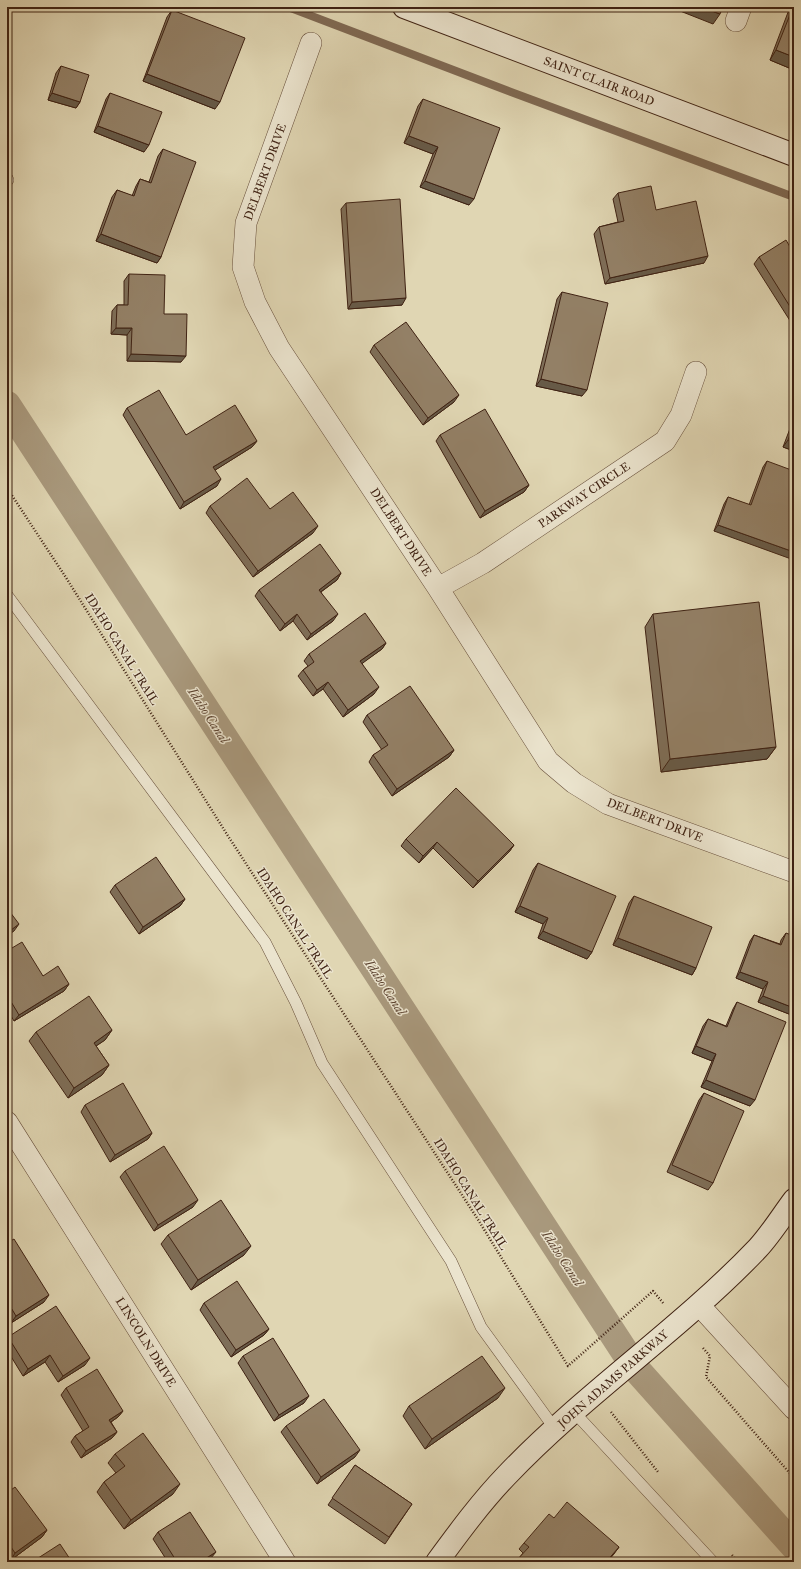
<svg xmlns="http://www.w3.org/2000/svg" width="801" height="1569" font-family="'IM FELL Great Primer',serif">
<style>
.lines{fill:none;stroke-linecap:round;stroke-linejoin:round}
.stream{stroke:#7f6953;stroke-width:8}
.canal{stroke:#a9997d;stroke-width:28}
.lane-casing{stroke:#674f3b;stroke-width:12}
.street-casing{stroke:#674f3b;stroke-width:22}
.secondary-casing{stroke:#3f2213;stroke-width:24}
.path{stroke:#3f2213;stroke-width:2.5;stroke-dasharray:1 2;stroke-linecap:butt}
.lane{stroke:#ebe4ce;stroke-width:11}
.street{stroke:#ebe4ce;stroke-width:21}
.secondary{stroke:#ebe4ce;stroke-width:22}
.wall{fill:#7e6e58;stroke:#3f2213}
.shaded-wall{fill:#675a47;stroke:#3f2213}
.building{fill:#938066;stroke:#3f2213}
.labels{text-anchor:middle;stroke-width:3;stroke-linejoin:round;paint-order:stroke}
.street-label{font-size:12px;fill:#3f2213;stroke:#ebe4ce}
.water-label{font-size:13px;font-style:italic;fill:#5f4633;stroke:#ebe4ce}
</style>
<rect width="100%" height="100%" fill="#e0d6b3"/>
<filter id="stains"><feTurbulence type="fractalNoise" baseFrequency=".005" numOctaves="4"/><feColorMatrix values="0 0 0 0 .2 0 0 0 0 .09 0 0 0 0 .02 0 0 0 .5 -.17"/></filter>
<radialGradient id="worn" r=".72"><stop offset=".6" stop-color="#630" stop-opacity="0"/><stop offset="1" stop-color="#630" stop-opacity=".3"/></radialGradient>
<g class="lines">
<path class="stream" d="M288,7L511,92L794,197"/>
<path class="canal" d="M7,405L636,1369L794,1546"/>
<defs>
<path id="lane" d="M7,178L8,180
M7,595L265,942L296,1003L322,1063L451,1261L481,1327L555,1429
M574,1412L713,1562"/>
<path id="street" d="M736,21L741,7
M311,43L246,223L243,267L255,302L279,348L438,588L548,761L574,783L608,804L794,872
M438,588L483,563L665,441L681,415L696,372
M7,1122L285,1562
M699,1305L794,1409"/>
<path id="secondary" d="M404,7L794,155
M437,1562C459,1532 481,1502 507,1475C585,1393 680,1330 758,1248C771,1234 782,1216 794,1200"/>
</defs>
<use href="#lane" class="lane-casing"/>
<use href="#street" class="street-casing"/>
<use href="#secondary" class="secondary-casing"/>
<path class="path" d="M7,488L65,576L228,836L477,1218L568,1366L653,1291L664,1304
M703,1348L710,1356L706,1377L794,1478
M611,1412L658,1472
M732,1555L738,1562"/>
<use href="#lane" class="lane"/>
<use href="#street" class="street"/>
<use href="#secondary" class="secondary"/>
</g>
<path class="wall" d="M790,7H794V70L770,60Z
M172,10L215,109L143,81L167,17Z
M61,66L80,102L76,108L48,100L56,73Z
M110,93L144,152L94,132L106,99Z
M423,99L469,205L420,187L433,154L404,143L418,106Z
M163,149L161,257L157,263L96,241L112,197L117,190L132,196L136,186L140,179L149,182L158,156Z
M618,193L704,263L605,284L594,234L599,227L618,222L613,199Z
M346,203L402,305L348,309L341,209Z
M794,251V327L754,264L759,257Z
M129,274L164,314L181,362L127,361V335L111,334L112,311L117,305H124V281Z
M562,292L582,396L536,386L557,299Z
M374,345L454,402L423,425L370,352Z
M127,408L186,435L257,441L252,447L215,470L217,486L180,509L123,415Z
M794,418V451L783,447Z
M440,435L529,485L524,492L480,518L436,441Z
M767,461L792,523L714,531L724,504L728,497L749,505L763,467Z
M210,506L270,509L313,533L253,577L206,513Z
M341,573L337,580L321,592L333,621L307,640L293,621L280,631L255,596L259,590Z
M653,614L776,747L767,759L661,772L645,627Z
M386,643L382,649L362,663L374,694L343,717L323,689L313,696L298,676L303,670L308,666L304,661L309,654Z
M367,715L454,750L449,757L392,796L369,762L373,755L382,750L363,722Z
M406,839L514,845L509,852L473,888L433,848L419,863L401,846Z
M538,863L592,952L587,959L538,938L543,924L515,912L533,870Z
M115,885L185,899L180,906L139,934L110,892Z
M634,896L696,968L692,975L613,945L629,903Z
M786,933L789,1014L758,1002L763,989L736,978L750,941L754,935L780,944L781,940Z
M7,951L43,976L69,984L64,991L14,1021L7,1009Z
M737,1002L750,1106L701,1087L712,1061L692,1053L703,1026L708,1019L726,1026L733,1009Z
M112,1030L105,1040L96,1046L109,1065L102,1075L68,1098L29,1041L36,1032Z
M704,1093L713,1183L708,1190L667,1172L699,1100Z
M85,1105L152,1133L148,1139L110,1162L81,1112Z
M125,1171L193,1207L154,1231L120,1177Z
M168,1235L244,1255L191,1290L161,1244Z
M7,1243L44,1302L11,1323L7,1315Z
M204,1303L269,1329L264,1335L231,1357L200,1310Z
M8,1337L85,1365L58,1382L45,1362L23,1376L7,1350Z
M243,1356L304,1403L274,1421L238,1363Z
M66,1388L123,1411L118,1417L111,1422L117,1432L112,1438L81,1458L71,1442L75,1436L83,1431L61,1395Z
M498,1398L425,1449L403,1416L409,1406Z
M286,1426L355,1457L317,1484L281,1432Z
M115,1454L173,1494L124,1529L97,1492L104,1482L116,1473L108,1463Z
M355,1465L412,1504L385,1544L328,1505Z
M7,1493L47,1530L42,1537L11,1560L7,1555Z
M554,1518L619,1547L607,1562H516L523,1553L519,1549L524,1543Z
M158,1532L211,1558L206,1562H168L153,1539Z"/>
<path class="shaded-wall" d="M18,7H31L28,11Z
M670,7H701L720,14L713,24Z
M776,50L794,57V70L770,60Z
M147,74L220,102L215,109L143,81Z
M52,93L80,102L76,108L48,100Z
M98,126L149,145L144,152L94,132Z
M409,136L438,147L433,154L404,143Z
M425,181L474,199L469,205L420,187Z
M101,234L161,257L157,263L96,241Z
M708,256L704,263L605,284L610,278Z
M406,298L402,305L348,309L352,302Z
M116,328H132L127,335L111,334Z
M131,354L186,356L181,362L127,361Z
M541,379L587,390L582,396L536,386Z
M459,395L454,402L423,425L428,418Z
M788,440L794,443V451L783,447Z
M257,441L252,447L209,474L213,467Z
M221,479L217,486L180,509L184,502Z
M529,485L524,492L480,518L485,511Z
M718,525L794,552V560L714,531Z
M318,526L313,533L253,577L258,571Z
M341,573L337,580L315,596L319,590Z
M297,614L293,621L280,631L285,624Z
M338,614L333,621L307,640L311,634Z
M386,643L382,649L356,668L360,661Z
M328,682L323,689L313,696L317,690Z
M379,687L374,694L343,717L348,710Z
M776,747L767,759L661,772L670,759Z
M454,750L449,757L392,796L397,789Z
M437,842L433,848L419,863L423,856Z
M514,845L509,852L473,888L478,881Z
M185,899L180,906L139,934L143,927Z
M520,906L548,918L543,924L515,912Z
M19,924L14,931L7,936V933Z
M543,931L592,952L587,959L538,938Z
M618,938L696,968L692,975L613,945Z
M740,972L768,982L763,989L736,978Z
M69,984L64,991L14,1021L19,1015Z
M763,996L794,1008L789,1014L758,1002Z
M112,1030L105,1040L87,1052L94,1043Z
M696,1046L716,1054L712,1061L692,1053Z
M109,1065L102,1075L68,1098L74,1088Z
M706,1080L755,1100L750,1106L701,1087Z
M152,1133L148,1139L110,1162L115,1155Z
M198,1200L193,1207L154,1231L158,1225Z
M251,1246L244,1255L191,1290L198,1280Z
M49,1295L44,1302L11,1323L16,1316Z
M269,1329L264,1335L231,1357L236,1350Z
M50,1355L45,1362L23,1376L28,1369Z
M90,1358L85,1365L58,1382L63,1376Z
M505,1388L498,1398L425,1449L432,1439Z
M309,1396L304,1403L274,1421L279,1415Z
M123,1411L118,1417L105,1426L109,1420Z
M117,1432L112,1438L81,1458L86,1451Z
M360,1450L355,1457L317,1484L321,1477Z
M180,1484L173,1494L124,1529L131,1520Z
M47,1530L42,1537L11,1560L15,1553Z
M619,1547L614,1554L607,1562H606Z
M216,1552L211,1558L206,1562H200Z"/>
<path class="building" d="M701,7H723L720,14Z
M793,7H794V57L776,50Z
M172,10L245,38L220,102L147,74Z
M61,66L89,75L80,102L52,93Z
M110,93L162,112L149,145L98,126Z
M423,99L500,128L474,199L425,181L438,147L409,136Z
M163,149L196,162L161,257L101,234L117,190L134,196L140,179L151,183Z
M651,186L656,210L696,201L708,256L610,278L599,227L624,221L618,193Z
M400,199L406,298L352,302L346,203Z
M786,240L793,252L794,251V313L759,257Z
M129,274L165,275L164,314H187L186,356L131,354L132,328H116L117,305H128Z
M562,292L608,303L587,390L541,379Z
M406,322L459,395L428,418L374,345Z
M159,390L186,435L235,405L257,441L213,467L221,479L184,502L127,408Z
M485,409L529,485L485,511L440,435Z
M794,424V443L788,440Z
M767,461L794,471V517L792,523H794V552L718,525L728,497L751,505Z
M247,478L270,509L293,492L318,526L258,571L210,506Z
M320,544L341,573L319,590L338,614L311,634L297,614L285,624L259,590Z
M759,602L776,747L670,759L653,614Z
M365,613L386,643L360,661L379,687L348,710L328,682L317,690L303,670L314,662L309,654Z
M410,686L454,750L397,789L373,755L388,745L367,715Z
M456,788L514,845L478,881L437,842L423,856L406,839Z
M156,857L185,899L143,927L115,885Z
M538,863L616,896L592,952L543,931L548,918L520,906Z
M634,896L712,927L696,968L618,938Z
M7,908L19,924L7,933Z
M786,933L794,936V1008L763,996L768,982L740,972L754,935L781,945Z
M22,942L43,976L58,966L69,984L19,1015L7,995V951Z
M89,996L112,1030L94,1043L109,1065L74,1088L36,1032Z
M737,1002L786,1022L755,1100L706,1080L716,1054L696,1046L708,1019L727,1027Z
M123,1083L152,1133L115,1155L85,1105Z
M704,1093L744,1111L713,1183L672,1165Z
M164,1146L198,1200L158,1225L125,1171Z
M221,1200L251,1246L198,1280L168,1235Z
M14,1239L49,1295L16,1316L7,1301V1243Z
M237,1281L269,1329L236,1350L204,1303Z
M56,1306L90,1358L63,1376L50,1355L28,1369L8,1337Z
M273,1338L309,1396L279,1415L243,1356Z
M482,1356L505,1388L432,1439L409,1406Z
M97,1369L123,1411L109,1420L117,1432L86,1451L75,1436L89,1427L66,1388Z
M324,1399L360,1450L321,1477L286,1426Z
M143,1433L180,1484L131,1520L104,1482L125,1466L115,1454Z
M355,1465L412,1504L389,1537L332,1498Z
M15,1487L47,1530L15,1553L7,1541V1493Z
M567,1502L619,1547L606,1562H517L516,1561L529,1547L524,1543L549,1514L554,1518Z
M190,1512L216,1552L200,1562H177L158,1532Z
M60,1544L72,1562H32Z"/>
<g class="labels">
<g class="street-label">
<text transform="translate(599 81) rotate(21)" y="4">SAINT CLAIR ROAD</text>
<text transform="translate(265 172) rotate(-70)" y="4">DELBERT DRIVE</text>
<text transform="translate(584 495) rotate(-34)" y="4">PARKWAY CIRCLE</text>
<text transform="translate(401 532) rotate(57)" y="4">DELBERT DRIVE</text>
<text transform="translate(122 649) rotate(58)" y="4">IDAHO CANAL TRAIL</text>
<text transform="translate(655 820) rotate(21)" y="4">DELBERT DRIVE</text>
<text transform="translate(295 923) rotate(57)" y="4">IDAHO CANAL TRAIL</text>
<text transform="translate(471 1194) rotate(58)" y="4">IDAHO CANAL TRAIL</text>
<text transform="translate(146 1342) rotate(58)" y="4">LINCOLN DRIVE</text>
<text transform="translate(613 1379) rotate(-41)" y="4">JOHN ADAMS PARKWAY</text>
</g>
<g class="water-label">
<text transform="translate(209 715) rotate(57)" y="5">Idaho Canal</text>
<text transform="translate(386 987) rotate(57)" y="5">Idaho Canal</text>
<text transform="translate(563 1258) rotate(57)" y="5">Idaho Canal</text>
</g>
</g>
<rect width="801" height="1569" fill="none" stroke="#e0d6b3" stroke-width="24"/>
<rect x="8" y="8" width="785" height="1553" fill="none" stroke="#3f2213" stroke-width="2"/>
<rect x="12" y="12" width="777" height="1545" fill="none" stroke="#3f2213"/>
<rect width="100%" height="100%" filter="url(#stains)"/>
<rect width="100%" height="100%" fill="url(#worn)"/>
</svg>
